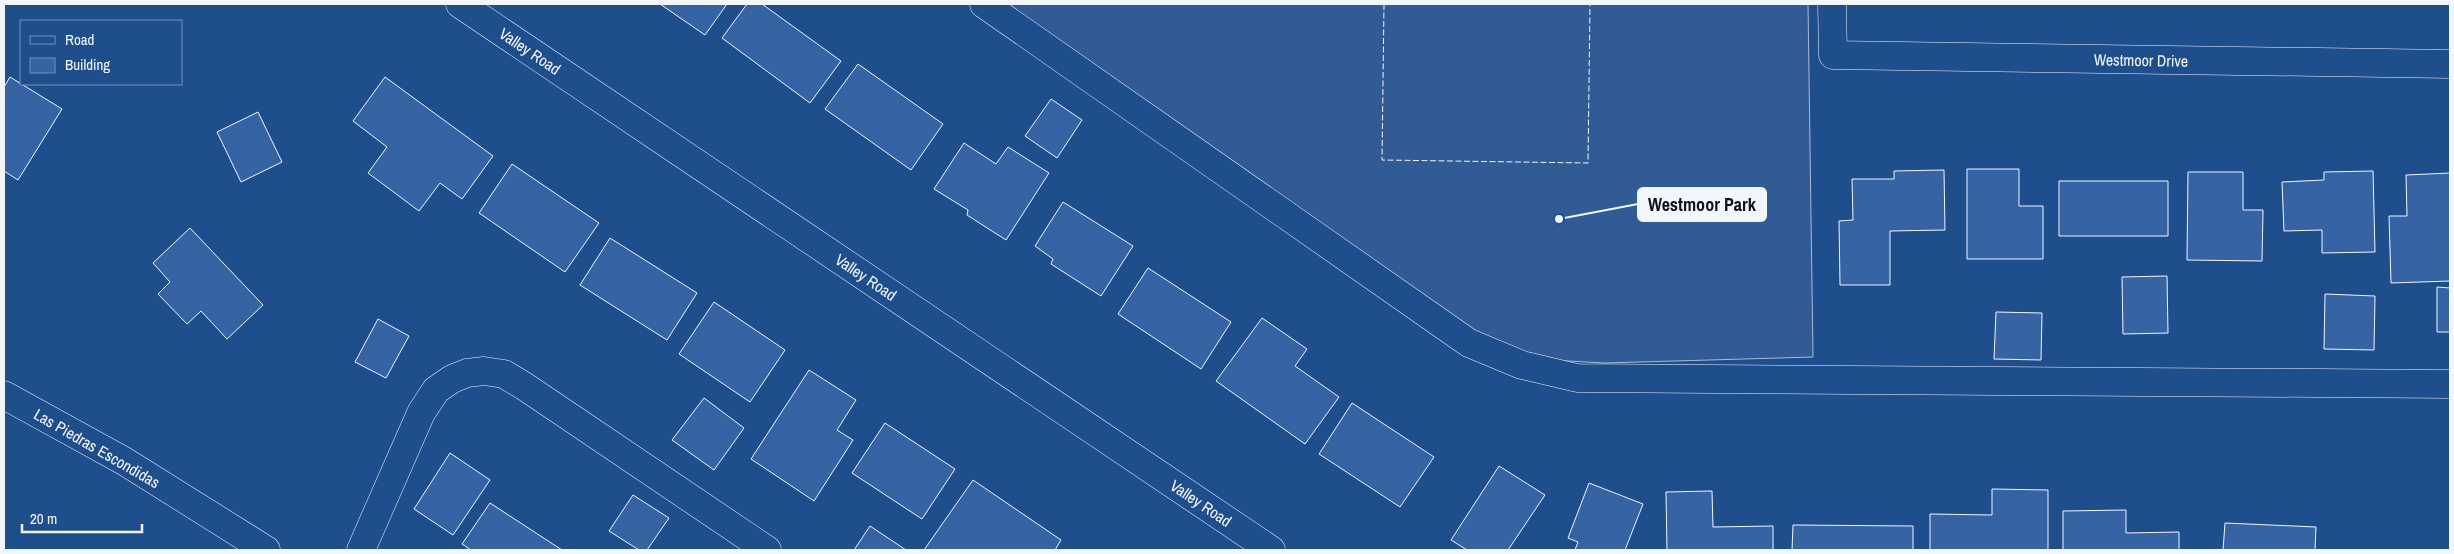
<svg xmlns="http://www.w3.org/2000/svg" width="2454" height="554" font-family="'Archivo Narrow',sans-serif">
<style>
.built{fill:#305b95;stroke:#a8bbd7}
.building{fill:#3563a3;stroke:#f2f6ff}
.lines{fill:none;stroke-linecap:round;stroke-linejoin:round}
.minor-casing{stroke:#f2f6ff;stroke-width:29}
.minor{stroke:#1f4e8c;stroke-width:28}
.fence{stroke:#f2f6ff;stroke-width:1;stroke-dasharray:6 2.5;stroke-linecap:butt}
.labels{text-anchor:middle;stroke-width:4;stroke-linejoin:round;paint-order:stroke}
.street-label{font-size:16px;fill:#f2f6ff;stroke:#1f4e8c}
.leader{fill:none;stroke:#f2f6ff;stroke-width:2}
.callout-dot{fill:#f2f6ff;stroke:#1f4e8c;stroke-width:2}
.callout{fill:#f2f6ff;stroke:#f2f6ff;stroke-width:2}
.callout-label{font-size:18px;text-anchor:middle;font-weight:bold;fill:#111}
</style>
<rect width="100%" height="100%" fill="#1f4e8c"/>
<path class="built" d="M1004,4H1808L1813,357L1605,363L1549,360L1501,345L1453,322Z"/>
<path class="building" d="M660,4H727L705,35Z
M747,4H762L841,61L810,103L722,38Z
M858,64L943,124L911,170L825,109Z
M10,77L62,109L18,180L4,171V87Z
M385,77L493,156L462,199L440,183L419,211L368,173L387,147L353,121Z
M1051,99L1082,120L1057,158L1025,136Z
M258,112L282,162L241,182L217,132Z
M964,143L996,164L1008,147L1049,173L1006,240L967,215L968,210L934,189Z
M512,164L599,223L565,272L479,213Z
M1967,169H2019V206H2043V259H1967Z
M1944,170L1945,230L1890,231V285H1840L1839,221L1853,220L1852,179H1894V171Z
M2373,171L2375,252L2322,253V230L2284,231L2282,182L2324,180V172Z
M2188,172H2243V210H2263L2262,261L2187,260Z
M2450,173V281L2391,283L2389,216H2407L2406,175Z
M2059,181H2168V236H2059Z
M1063,202L1133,246L1101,296L1051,264L1053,259L1035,246Z
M190,228L263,305L227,339L201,311L187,324L158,294L170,282L153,263Z
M610,238L697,293L667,340L580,285Z
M1148,268L1231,322L1201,369L1118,314Z
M2167,276L2168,333L2123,334L2122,277Z
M2437,287L2450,288V332H2437Z
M2325,294L2375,296L2374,350L2324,349Z
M714,302L785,350L750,402L679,354Z
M1996,312L2042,313L2041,360L1994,359Z
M1262,318L1307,349L1295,366L1339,397L1305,444L1216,381Z
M378,319L409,336L386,378L355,362Z
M809,370L856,400L837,430L853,440L814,501L751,459Z
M704,398L744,428L714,470L672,440Z
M1352,403L1434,457L1400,507L1319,454Z
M885,423L955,469L922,519L852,473Z
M450,453L490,480L453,535L414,509Z
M1499,466L1545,495L1508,550H1467L1451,540Z
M973,480L1061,540L1055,550H924Z
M1589,483L1643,504L1625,550H1575L1578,542L1568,538Z
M1992,489L2048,490V550H1930V514L1992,515Z
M1712,491L1713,527L1773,526V550H1667L1666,492Z
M633,495L669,518L647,550H639L609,531Z
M490,503L562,550H471L462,544Z
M2126,510V533L2179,532V550H2063V511Z
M2225,523L2316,527L2315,550H2223Z
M1793,525L1913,526V550H1792Z
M870,526L906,550H854Z"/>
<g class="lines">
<defs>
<path id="minor" d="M460,4L1271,550
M984,4L1469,343L1522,365L1577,378L2450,384
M1832,4L1833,55L2450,64
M4,395L124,461L266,550
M361,550L421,413L436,390L452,379L467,373L484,371L504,374L524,386L767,550"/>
</defs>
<use href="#minor" class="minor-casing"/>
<use href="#minor" class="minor"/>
<path class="fence" d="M1384,4L1382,160L1588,163L1590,4"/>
</g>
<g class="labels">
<g class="street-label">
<text transform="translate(530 51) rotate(34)" y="6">Valley Road</text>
<text transform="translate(2141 60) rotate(1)" y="6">Westmoor Drive</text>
<text transform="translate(866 277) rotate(34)" y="6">Valley Road</text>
<text transform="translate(97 448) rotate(30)" y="6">Las Piedras Escondidas</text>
<text transform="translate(1201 503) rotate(34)" y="6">Valley Road</text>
</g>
</g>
<path class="leader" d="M1559 219L1638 204"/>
<circle class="callout-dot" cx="1559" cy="219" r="5"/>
<rect class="callout" x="1638" y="188" width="128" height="33" rx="5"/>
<g class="callout-label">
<text x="1702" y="211">Westmoor Park</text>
</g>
<rect width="2454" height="554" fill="none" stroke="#f2f6ff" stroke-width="10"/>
<rect x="20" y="20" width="162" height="65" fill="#1f4e8c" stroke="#7391ba"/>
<rect x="30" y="36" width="25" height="8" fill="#1f4e8c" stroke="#7391ba"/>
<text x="65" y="45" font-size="15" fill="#f2f6ff">Road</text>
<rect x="30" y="58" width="25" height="15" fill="#3563a3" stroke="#7391ba"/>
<text x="65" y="70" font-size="15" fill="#f2f6ff">Building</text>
<path d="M22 524v8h120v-8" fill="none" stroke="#f2f6ff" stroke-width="2.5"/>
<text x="30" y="524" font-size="15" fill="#f2f6ff" stroke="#1f4e8c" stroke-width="4" paint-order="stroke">20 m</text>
</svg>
